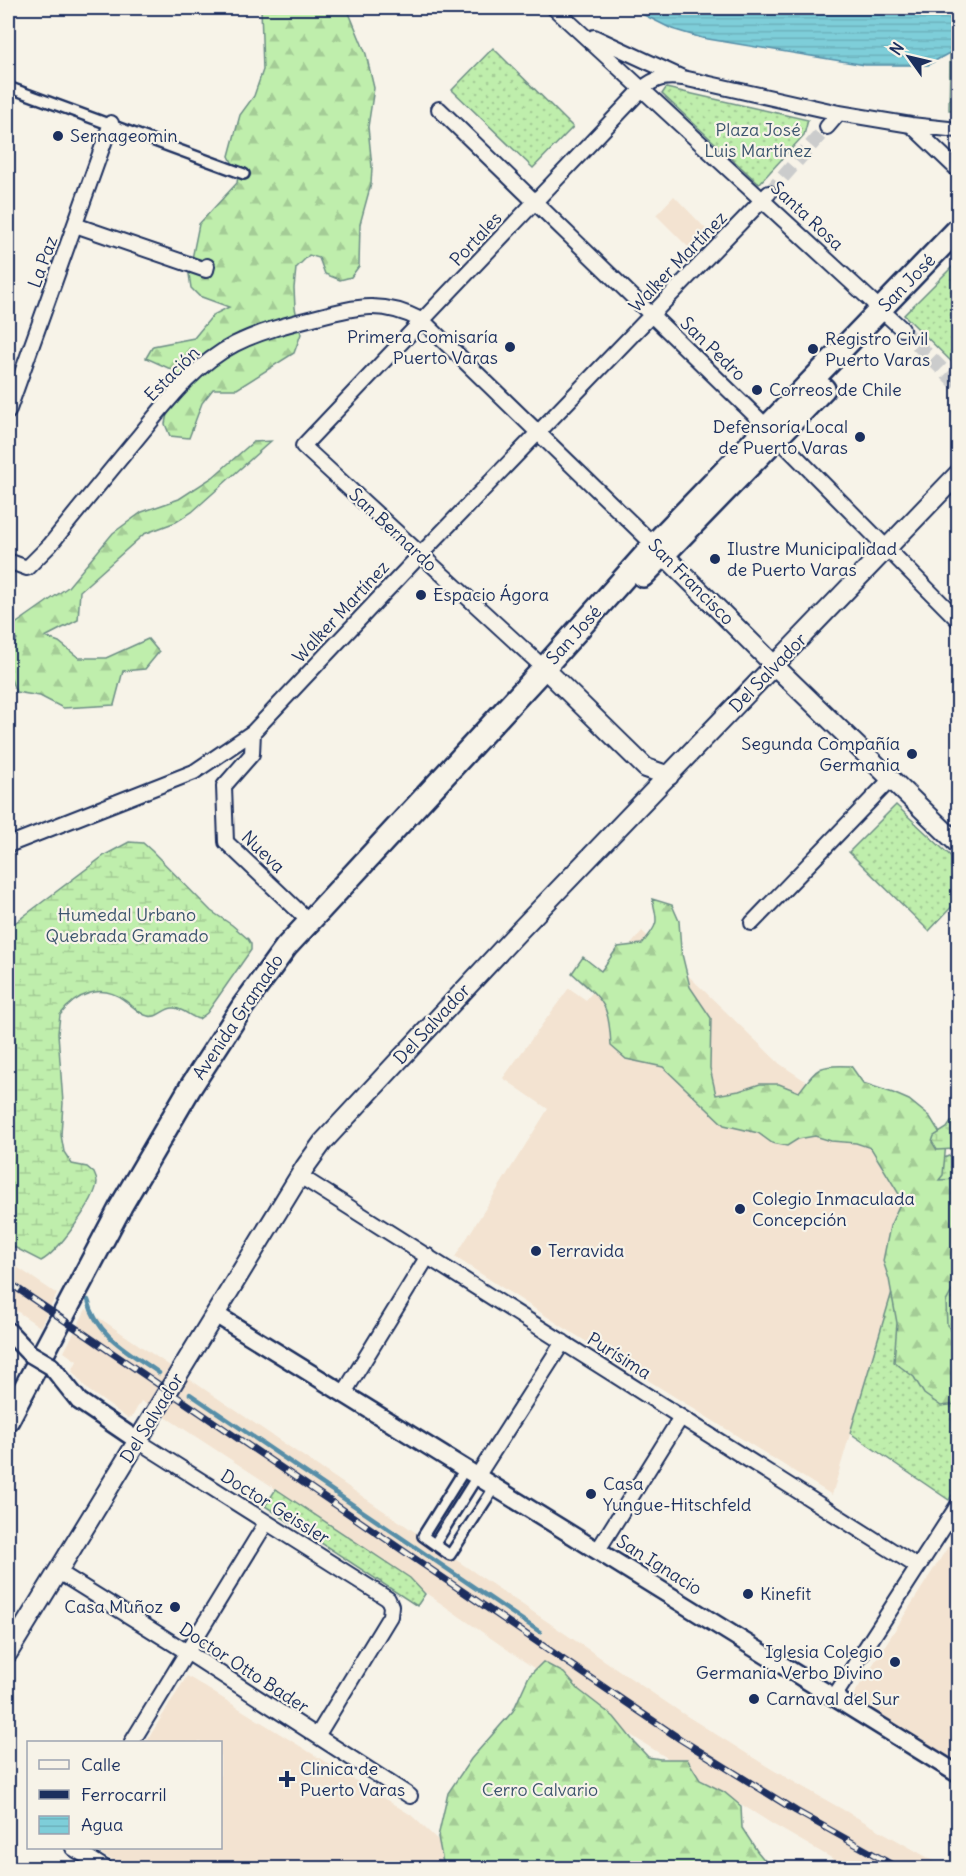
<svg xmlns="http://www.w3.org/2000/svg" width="966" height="1876" font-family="Delius,sans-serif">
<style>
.built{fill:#f3e3d1}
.grass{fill:url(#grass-dots);stroke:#6d8e85;stroke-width:1.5}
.forest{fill:url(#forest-firs);stroke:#6d8e85;stroke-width:1.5}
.wetland{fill:url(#wetland-marsh);stroke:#6d8e85;stroke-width:1.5}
.water{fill:url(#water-rules);stroke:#568ea8;stroke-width:1.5}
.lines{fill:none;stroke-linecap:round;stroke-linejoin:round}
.stream{stroke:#568ea8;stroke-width:4.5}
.minor-tunnel{stroke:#cbcccc;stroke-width:14;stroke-dasharray:14 7;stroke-linecap:butt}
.pedestrian-casing{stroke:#1b2f5e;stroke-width:14}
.minor-casing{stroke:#1b2f5e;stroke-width:18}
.tertiary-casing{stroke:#1b2f5e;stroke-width:21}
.secondary-casing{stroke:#1b2f5e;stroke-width:22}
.primary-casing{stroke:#1b2f5e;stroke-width:26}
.pedestrian{stroke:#f7f3e8;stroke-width:9}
.minor{stroke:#f7f3e8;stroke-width:14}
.tertiary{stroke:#f7f3e8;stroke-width:16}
.secondary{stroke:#f7f3e8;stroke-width:18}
.primary{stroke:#f7f3e8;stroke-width:21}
.rail-casing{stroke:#1b2f5e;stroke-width:7}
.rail{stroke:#f7f3e8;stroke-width:4.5;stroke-dasharray:14;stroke-linecap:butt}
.tertiary-bridge-casing{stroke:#1b2f5e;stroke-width:21;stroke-linecap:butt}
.tertiary-bridge{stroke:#f7f3e8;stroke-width:16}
.poi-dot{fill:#1b2f5e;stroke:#f7f3e8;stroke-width:2}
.labels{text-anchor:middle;stroke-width:4.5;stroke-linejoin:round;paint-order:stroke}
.park-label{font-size:18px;fill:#3c556e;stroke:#f7f3e8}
.poi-label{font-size:18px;fill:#1b2f5e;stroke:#f7f3e8;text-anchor:start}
.street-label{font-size:18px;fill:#1b2f5e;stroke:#f7f3e8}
</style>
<defs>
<pattern id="grass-dots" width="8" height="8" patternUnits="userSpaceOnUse" patternTransform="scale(1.5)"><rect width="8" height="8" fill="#bfeeac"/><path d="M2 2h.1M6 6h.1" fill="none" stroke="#a4cc96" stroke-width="1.8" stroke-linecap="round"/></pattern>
<pattern id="forest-firs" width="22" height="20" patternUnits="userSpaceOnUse" patternTransform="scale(1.5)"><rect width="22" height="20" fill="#bfeeac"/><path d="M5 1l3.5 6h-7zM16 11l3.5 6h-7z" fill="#a4cc96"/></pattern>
<pattern id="wetland-marsh" width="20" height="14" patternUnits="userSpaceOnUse" patternTransform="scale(1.5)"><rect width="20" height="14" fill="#bfeeac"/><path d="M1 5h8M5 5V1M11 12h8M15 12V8" fill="none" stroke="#a4cc96"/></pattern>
<pattern id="water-rules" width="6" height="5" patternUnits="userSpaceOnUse" patternTransform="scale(1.5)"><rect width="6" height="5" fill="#7eced9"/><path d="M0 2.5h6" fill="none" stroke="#6cb1bd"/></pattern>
</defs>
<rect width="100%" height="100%" fill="#f7f3e8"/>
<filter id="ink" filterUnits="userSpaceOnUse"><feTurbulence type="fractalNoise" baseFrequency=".0167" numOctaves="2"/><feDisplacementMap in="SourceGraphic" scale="12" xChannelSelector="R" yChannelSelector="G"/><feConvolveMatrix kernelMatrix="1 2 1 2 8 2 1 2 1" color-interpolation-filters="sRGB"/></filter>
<g filter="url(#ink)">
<path class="built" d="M674,196L706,229L688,247L656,215Z
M642,931L780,1064L930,1164L832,1495L563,1327L455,1257L548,1109L503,1078L569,988L586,1000Z
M8,1261L57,1294L40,1327L8,1305Z
M86,1309L682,1713L773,1770L946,1868H849L774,1825L629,1734L276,1489L164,1416L141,1401L132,1417L127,1418L88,1390L72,1371L77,1361L64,1352Z
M958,1531V1764L849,1702Z
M187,1676L411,1815L440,1842L453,1868H125L91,1848H220V1742H146Z"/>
<path class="grass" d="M951,8H958V110H949Z
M493,48L573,127L533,168L452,90Z
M666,88L808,120L804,135L759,184L662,94Z
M958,261V368L904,315Z
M896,805L958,863V900L929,931L849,852Z
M958,1152V1486L949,1500L850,1433L930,1164Z
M276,1489L410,1578L425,1594L417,1606L265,1506Z"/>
<path class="forest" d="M261,8H347L366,54L374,88L368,127L372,167L371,184L360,224L359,266L351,277L340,280L325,274L319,258L309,255L296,268L294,288L295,308L301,334L294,353L237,389H213L202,403L189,438L170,436L165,424L175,371L146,358L153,346L194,338L213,315L229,307L199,296L191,288L189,274L199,224L237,183L238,175L229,156L240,115L254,96L263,70Z
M271,441L192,512L176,522L144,534L80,591L78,620L45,637L59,642L79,658H106L148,639L159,652L145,669L123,671L114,705L63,708L40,696L16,692C5,667 5,664 17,639L8,634L14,625L68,587L113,533L142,512L179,499L213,477L253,442Z
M652,899L672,905L679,921L681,950L690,987L711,1018L710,1068L716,1095L739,1091L760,1084H779L799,1092C818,1067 819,1064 851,1066L863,1083L893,1093L909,1100L930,1117L946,1143L943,1175L939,1180L958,1179V1280L946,1302L947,1325L958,1339V1404L941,1406L924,1394L914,1377L894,1362L897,1323L889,1279L883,1261L890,1226L902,1199L871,1148L856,1143L831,1141L815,1136L798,1139L787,1146L772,1143L758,1133L724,1125L663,1067L626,1059L611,1046C609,1002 604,1002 572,973L583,957L601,971L618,947L642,944C658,924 659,923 652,899Z
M543,1662L564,1673L579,1690L614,1717L635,1743L648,1757L660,1759H687L700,1780L724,1792L741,1806L742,1828L757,1851L771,1868H444L438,1837L448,1793L471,1759L513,1711L529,1676Z"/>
<path class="wetland" d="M129,842L143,843L152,851L211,911L232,925L248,939L251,944V950L207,1013L199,1019C190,1017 183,1008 173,1008C164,1008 158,1019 148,1016C139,1014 132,1005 124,1000C101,983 76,994 60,1015L58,1033L63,1103L61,1135L64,1152L72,1164L87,1167L94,1173C95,1176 97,1179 97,1182C96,1200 57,1253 41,1261L8,1244V928L105,855Z
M951,1122H955L958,1125V1152L954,1149L937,1150L932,1142L934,1136L947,1128Z"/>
<path class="water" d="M630,8H951V52L928,65H865L702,38L672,29Z"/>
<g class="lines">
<path class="stream" d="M88,1300C97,1337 130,1352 159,1373
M190,1394L540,1632"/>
<path class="minor-tunnel" d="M769,193L827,127
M902,329L958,385"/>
<defs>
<path id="pedestrian" d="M8,87L244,174
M465,1469L494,1488L450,1555L423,1536Z
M436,1542L478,1475"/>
<path id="minor" d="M554,8L902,329
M594,37L683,78L839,113L911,125L958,130
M439,109L767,427L958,620
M911,125L958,170
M827,127L839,113
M75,225L206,270L207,266
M8,412L111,123
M8,561L27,568L50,545C78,510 106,476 134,442C164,406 192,366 235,344C261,331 289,324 317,317C358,306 384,300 423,321L654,545
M544,668L303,446L642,89C656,77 666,76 683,78
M253,732L252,754L224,786L226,842L310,922
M8,845L194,772L253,732L420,555L769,193
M752,923L891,779
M300,1176L918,1567
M344,1393L428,1256
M138,1441L388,1599L391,1606L390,1616L317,1736
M478,1475L563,1342
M598,1550L681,1417
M57,1571L187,1652L410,1796
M834,1697L958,1505
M132,1742L266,1523
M73,1848L105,1868"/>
<path id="tertiary" d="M215,1314L958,1774
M8,1331L29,1353
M51,1366L79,1401L138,1441"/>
<path id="secondary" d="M655,546L782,673L958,844
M544,668L646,768L669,776
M8,1653L305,1167L323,1142L520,930L958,474"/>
<path id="primary" d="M643,576L824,389
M8,1420L121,1206L190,1088L243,1006L286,947L544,668L659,539L958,229"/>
</defs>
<use href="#pedestrian" class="pedestrian-casing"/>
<use href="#minor" class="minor-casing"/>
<use href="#tertiary" class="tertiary-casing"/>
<use href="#secondary" class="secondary-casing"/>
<use href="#primary" class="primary-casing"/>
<use href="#pedestrian" class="pedestrian"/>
<use href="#minor" class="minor"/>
<use href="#tertiary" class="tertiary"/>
<use href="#secondary" class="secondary"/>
<use href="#primary" class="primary"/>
<defs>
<path id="rail" d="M8,1282L680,1739L796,1811L898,1868"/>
</defs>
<use href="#rail" class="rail-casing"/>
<use href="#rail" class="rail"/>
<defs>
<path id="tertiary-bridge" d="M29,1353L51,1366"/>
</defs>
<use href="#tertiary-bridge" class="tertiary-bridge-casing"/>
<use href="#tertiary-bridge" class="tertiary-bridge"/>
</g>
</g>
<g class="poi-dot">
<circle cx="58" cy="136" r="6"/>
<circle cx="510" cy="347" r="6"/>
<circle cx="813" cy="349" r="6"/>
<circle cx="757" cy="390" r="6"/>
<circle cx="860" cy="437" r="6"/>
<circle cx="715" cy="559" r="6"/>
<circle cx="421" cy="595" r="6"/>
<circle cx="912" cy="754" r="6"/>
<circle cx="740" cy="1209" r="6"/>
<circle cx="536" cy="1251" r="6"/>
<circle cx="591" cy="1494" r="6"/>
<circle cx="748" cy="1594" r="6"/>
<circle cx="175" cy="1607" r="6"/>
<circle cx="895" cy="1662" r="6"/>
<circle cx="754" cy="1699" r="6"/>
<path d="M284 1770h6v6h6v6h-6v6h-6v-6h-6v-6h6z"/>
</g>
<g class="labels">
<g class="park-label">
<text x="758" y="136">Plaza José<tspan x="758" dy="21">Luis Martínez</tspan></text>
<text x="127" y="921">Humedal Urbano<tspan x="127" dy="21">Quebrada Gramado</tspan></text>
<text x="540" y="1796">Cerro Calvario</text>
</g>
<g class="poi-label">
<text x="70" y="142">Sernageomin</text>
<text x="498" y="343" text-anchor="end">Primera Comisaría<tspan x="498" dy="21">Puerto Varas</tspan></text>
<text x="825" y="345">Registro Civil<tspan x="825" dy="21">Puerto Varas</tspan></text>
<text x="769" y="396">Correos de Chile</text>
<text x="848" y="433" text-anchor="end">Defensoría Local<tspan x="848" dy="21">de Puerto Varas</tspan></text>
<text x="727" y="555">Ilustre Municipalidad<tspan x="727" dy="21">de Puerto Varas</tspan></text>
<text x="433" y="601">Espacio Ágora</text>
<text x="900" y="750" text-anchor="end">Segunda Compañía<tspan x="900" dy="21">Germania</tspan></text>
<text x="752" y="1205">Colegio Inmaculada<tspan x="752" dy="21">Concepción</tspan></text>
<text x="548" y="1257">Terravida</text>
<text x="603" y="1490">Casa<tspan x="603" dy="21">Yungue-Hitschfeld</tspan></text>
<text x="760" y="1600">Kinefit</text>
<text x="163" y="1613" text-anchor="end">Casa Muñoz</text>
<text x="883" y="1658" text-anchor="end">Iglesia Colegio<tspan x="883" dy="21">Germania Verbo Divino</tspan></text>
<text x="766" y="1705">Carnaval del Sur</text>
<text x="300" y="1775">Clinica de<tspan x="300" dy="21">Puerto Varas</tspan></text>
</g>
<g class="street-label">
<text transform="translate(807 216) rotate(43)" y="6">Santa Rosa</text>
<text transform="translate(476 239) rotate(-47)" y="6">Portales</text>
<text transform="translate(43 262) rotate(-70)" y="6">La Paz</text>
<text transform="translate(678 262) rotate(-46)" y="6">Walker Martínez</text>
<text transform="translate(907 283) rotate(-46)" y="6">San José</text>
<text transform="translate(713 349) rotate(44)" y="6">San Pedro</text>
<text transform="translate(172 374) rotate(-45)" y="6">Estación</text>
<text transform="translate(393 530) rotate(43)" y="6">San Bernardo</text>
<text transform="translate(691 582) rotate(45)" y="6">San Francisco</text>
<text transform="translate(341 612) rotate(-47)" y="6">Walker Martínez</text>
<text transform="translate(574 635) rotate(-48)" y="6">San José</text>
<text transform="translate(768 673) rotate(-46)" y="6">Del Salvador</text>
<text transform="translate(263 852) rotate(44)" y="6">Nueva</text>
<text transform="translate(238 1017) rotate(-56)" y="6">Avenida Gramado</text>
<text transform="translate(432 1024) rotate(-47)" y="6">Del Salvador</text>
<text transform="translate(619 1356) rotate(32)" y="6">Purísima</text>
<text transform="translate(152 1418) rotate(-58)" y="6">Del Salvador</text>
<text transform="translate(275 1507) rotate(32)" y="6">Doctor Geissler</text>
<text transform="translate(659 1565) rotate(32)" y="6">San Ignacio</text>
<text transform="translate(244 1668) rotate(33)" y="6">Doctor Otto Bader</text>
</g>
</g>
<rect width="966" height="1876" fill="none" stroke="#f7f3e8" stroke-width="30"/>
<rect x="15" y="15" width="936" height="1846" fill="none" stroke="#1b2f5e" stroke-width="2" filter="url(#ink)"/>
<rect x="27" y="1741" width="195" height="108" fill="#f7f3e8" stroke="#9fa5b1" stroke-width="1.5"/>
<rect x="39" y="1760" width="30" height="9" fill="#f7f3e8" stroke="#9fa5b1" stroke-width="1.5"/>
<text x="81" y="1771" font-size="18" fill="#1b2f5e">Calle</text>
<rect x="39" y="1790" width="30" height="9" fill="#1b2f5e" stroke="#9fa5b1" stroke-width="1.5"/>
<text x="81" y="1801" font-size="18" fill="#1b2f5e">Ferrocarril</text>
<rect x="39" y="1816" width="30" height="18" fill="url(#water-rules)" stroke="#9fa5b1" stroke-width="1.5"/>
<text x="81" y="1831" font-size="18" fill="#1b2f5e">Agua</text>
<g transform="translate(909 57) rotate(304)" stroke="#f7f3e8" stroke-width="4.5" paint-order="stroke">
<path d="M0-4.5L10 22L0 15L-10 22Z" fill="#1b2f5e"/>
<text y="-9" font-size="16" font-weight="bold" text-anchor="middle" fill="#1b2f5e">N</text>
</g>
</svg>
